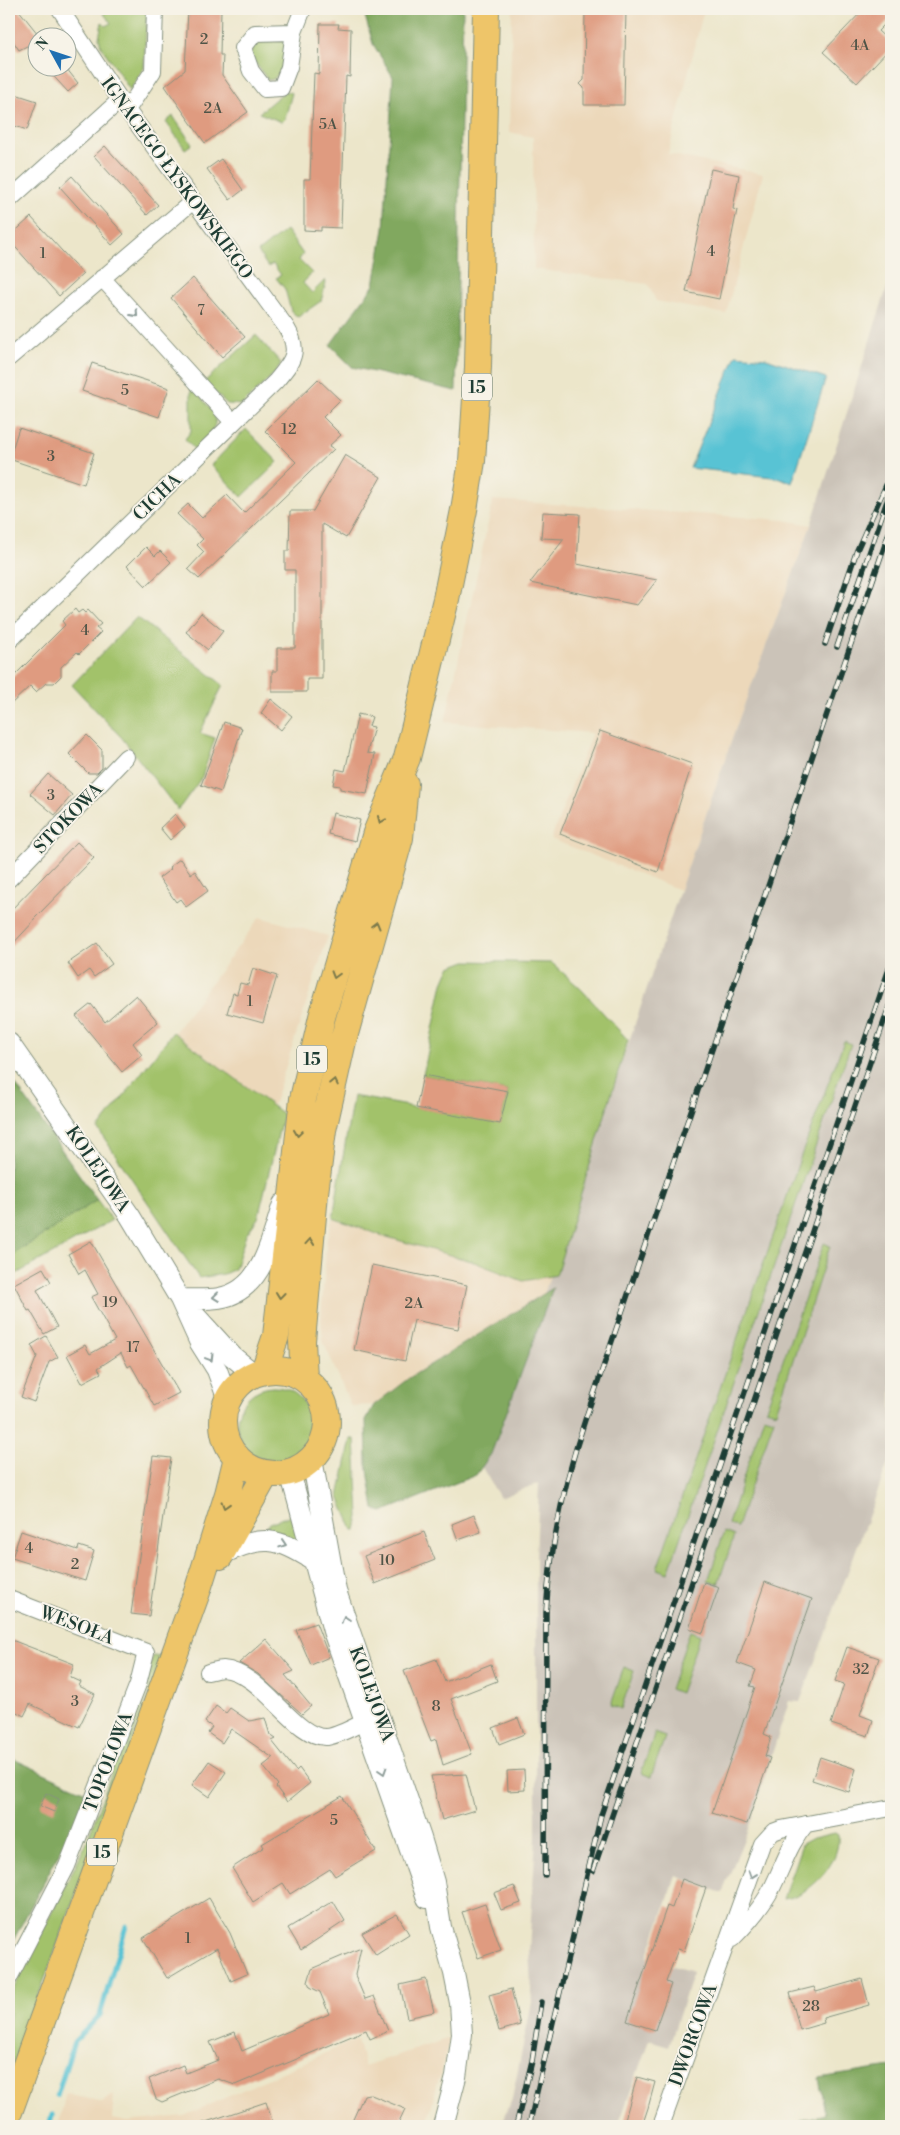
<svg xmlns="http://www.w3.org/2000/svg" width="900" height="2135" font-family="'Libre Bodoni',serif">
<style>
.built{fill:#ecd8ba}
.industrial{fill:#cbc3b8}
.green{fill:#a2c26b;stroke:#608050}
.forest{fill:#81a85f;stroke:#50724a}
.water{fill:#59c3d4;stroke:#3c8084}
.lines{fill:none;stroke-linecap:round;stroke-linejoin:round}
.stream{stroke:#59c3d4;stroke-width:5}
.building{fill:#df9b80}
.minor-casing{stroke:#86927f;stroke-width:18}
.tertiary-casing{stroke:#86927f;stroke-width:22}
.primary-casing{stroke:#86927f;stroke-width:28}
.minor{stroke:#fff;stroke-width:16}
.tertiary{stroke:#fff;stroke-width:20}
.primary{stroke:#eec569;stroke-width:26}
.rail-casing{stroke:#1f3d34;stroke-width:5.5}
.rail{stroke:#f7f3e8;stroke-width:4;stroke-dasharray:11;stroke-linecap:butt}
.oneway{stroke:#8f9e9a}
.oneway2{stroke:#7c7a4c}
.labels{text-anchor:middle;stroke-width:4;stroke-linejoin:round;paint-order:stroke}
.number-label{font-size:15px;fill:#4f5447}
.shield{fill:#f7f3e8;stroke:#60746a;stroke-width:1}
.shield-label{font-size:16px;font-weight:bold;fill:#1f3d34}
.street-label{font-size:18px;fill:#1f3d34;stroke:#f7f3e8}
</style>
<rect width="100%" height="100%" fill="#f7f3e8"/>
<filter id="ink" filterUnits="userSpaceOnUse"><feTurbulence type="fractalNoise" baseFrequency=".02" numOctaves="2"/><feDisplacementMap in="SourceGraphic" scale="10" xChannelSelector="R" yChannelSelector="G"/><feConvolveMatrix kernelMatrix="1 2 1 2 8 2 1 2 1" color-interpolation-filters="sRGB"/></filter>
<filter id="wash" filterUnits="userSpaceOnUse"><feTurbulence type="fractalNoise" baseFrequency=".0096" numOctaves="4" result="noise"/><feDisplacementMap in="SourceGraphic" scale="20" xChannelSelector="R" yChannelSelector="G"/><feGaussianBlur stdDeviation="1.12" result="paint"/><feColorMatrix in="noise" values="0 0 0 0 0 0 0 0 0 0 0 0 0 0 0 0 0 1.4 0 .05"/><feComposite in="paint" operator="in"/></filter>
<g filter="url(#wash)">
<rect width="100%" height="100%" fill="#ece6ca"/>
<path class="built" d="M512,9H704L668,154L763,174L726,314L656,301L648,284L534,269L533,137L509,132Z
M493,500L784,520L811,525L740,716L680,890L551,839L592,733L445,722Z
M260,917L328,936L273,1106L174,1033Z
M333,1218L380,1235L474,1262L523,1281L556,1275L553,1288L409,1378L374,1405L351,1406L323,1341L321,1319L327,1238Z
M450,2038L426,2126H58L66,2093L102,2102L114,2095L112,2119L127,2122L184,2116L357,2039L364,2066Z"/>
<path class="industrial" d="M891,275V1455L800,1702L789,1701L748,1829L722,1893L676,1876L647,1958L693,1972L669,2046L649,2040L618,2126H501L512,2099L532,2002L529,1951L536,1838V1559L539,1483L500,1498L480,1464L539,1309L680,890L740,716L811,525Z"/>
<path class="green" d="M105,9H147L144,68L130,90L101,46L99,38L102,22L105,26L111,23L104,14Z
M255,38H281L287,44L281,71L274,79L268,80L250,56Z
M285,91L292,93L285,119L282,122L259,113Z
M173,116L192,144L185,149L166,122Z
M286,230L303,254L299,260L312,273L303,283L312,293L325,280L326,283L321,301L298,317L291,311L285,289L276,278L281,275L273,264L268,267L258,252Z
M256,335L281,363L276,372L242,405L227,404L204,382Z
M191,386C218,418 227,418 195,450L185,439L191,431Z
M246,429L278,462L242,497L211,465Z
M137,617L223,685L200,733L215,738L202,777L178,810L122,738L72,685Z
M466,961L552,963L581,989L628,1040L556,1275L523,1281L474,1262L380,1235L333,1218L353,1096L500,1123L508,1091L423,1075L443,983L450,967Z
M173,1032L283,1114L258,1218L246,1235L235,1269L224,1274L199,1278L98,1129Z
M844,1041L851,1044L668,1573L657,1569L801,1156Z
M97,1200L112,1220L9,1278V1257Z
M824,1243L830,1246L776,1412L766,1409Z
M237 1424a37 37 0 1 1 74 0a37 37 0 1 1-74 0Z
M764,1416L774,1419L737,1527L728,1524Z
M351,1439H355L359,1517L356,1530H353L339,1497Z
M297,1513L301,1541L264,1534L269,1523Z
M724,1532L734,1536L718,1584L708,1581Z
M690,1631L700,1635L680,1693L670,1689Z
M153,1656L163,1657L9,2076V1998L86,1844Z
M624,1667L634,1671L621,1709L611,1705Z
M655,1733L665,1737L651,1777L641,1773Z
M835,1833L838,1835C841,1863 810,1896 783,1899L802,1844L813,1838Z"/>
<path class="forest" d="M366,9H463L456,391L352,367L330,345L374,285L384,229L393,77L373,44L365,16Z
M9,1075L97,1200L9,1257Z
M553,1288L491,1454L476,1475L382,1512L374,1509L367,1464L366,1420L374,1405L409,1378Z
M9,1757L90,1794L14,1939L9,1956Z
M891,2067V2126H799L801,2120L825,2114L819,2078Z"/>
<path class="water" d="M736,355L766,358L826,378L792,483L781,478L690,468Z"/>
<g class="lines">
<path class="stream" d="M57,2095L74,2042L100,2015L126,1926
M49,2126L52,2115"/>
</g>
<g id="blocks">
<path class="building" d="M18,9L38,34V58L29,45L19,50L9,35V16Z
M188,9H221L220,55H223L222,75L248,112L205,143L165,86L185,70Z
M585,9H626L624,105H584V88L580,84L584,80Z
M864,9H880L890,19L878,31L891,43V47L857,83L823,52Z
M320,24H339L338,28L351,29L350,77L346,76L341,228L321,227V231L304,230V179H310L314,73L319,74Z
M46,68H66L78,83L68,92Z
M9,92L37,101L27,130L9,124Z
M105,146L158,205L147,215L94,156Z
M221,159L243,190L230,200L207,169Z
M711,169L739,175L733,209L737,210L719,299L686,292Z
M72,176L124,234L112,245L60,187Z
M31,217L83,274L59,296L9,240V237Z
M193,278L245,337L222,357L171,298Z
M92,363L169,388L159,417L82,391Z
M318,379L340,400L323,417L341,435L329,446L334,449L199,579L188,569L204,552L197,545L203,539L177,514L188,504L202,518L227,495L244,513L296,462L265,431Z
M19,428L94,453L84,484L9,459Z
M345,455L381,477L346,538L322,524V679H307V692H272V671H277V648H295V570H285V551H289L290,511H313Z
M543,512L580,514L577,564L657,580L637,605L530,583L564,539L541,538Z
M146,547L155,556L160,551L171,562L146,586L127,566Z
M75,609L78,613L82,610L85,613L88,610L101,624L96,628L101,632L79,654L77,652L61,667V676L54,683H46L36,692L30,686L9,706V681L65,625L62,621Z
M201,613L223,631L208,650L186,632Z
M271,699L292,716L281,730L261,713Z
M358,714L372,717L369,726L374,727L367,753L375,754L367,794L340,789V786L333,785L336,769L345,771Z
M224,722L242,728L221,792L201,785Z
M600,731L692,764L658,872L560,834Z
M87,735L102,750V768L97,773H88L69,754Z
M48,774L72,795L55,815L30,794Z
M333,813L360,820L355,841L328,834Z
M175,814L185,827L170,840L160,828Z
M77,842L94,858L35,918L36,919L9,948V912Z
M180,859L191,874L195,871L208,891L186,907L180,899L176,902L159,878L171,869L169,867Z
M97,943L112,964L94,977L89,970L78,978L68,963Z
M253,968L277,976L263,1023L227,1013L233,993L237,994L240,983L248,985Z
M136,995L158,1022L133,1043L142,1055L122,1072L76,1016L91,1004L105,1022Z
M423,1075L508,1091L500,1124L416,1108Z
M91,1241L179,1393L154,1406L131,1365L128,1367L121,1353L98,1368L101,1373L82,1383L67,1355L85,1345L90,1354L115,1340L91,1297L98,1294L85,1270L79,1274L68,1254Z
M372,1265L467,1285L458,1329L414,1320L405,1361L354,1350Z
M43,1268L51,1282L37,1290L57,1327L44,1334L30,1310L28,1311L14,1284Z
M46,1336L58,1357L49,1362L34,1402L21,1397L37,1356L31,1345Z
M153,1456L171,1458L149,1616L131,1614Z
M474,1515L481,1532L458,1540L452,1524Z
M21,1531L78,1550L79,1546L94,1551L85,1581L12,1558Z
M424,1532L435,1560L375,1584L364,1556Z
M704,1582L719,1587L703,1633L689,1628Z
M765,1582L812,1599L764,1734L771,1737L765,1756L770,1758L747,1824L712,1813L755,1687L750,1686L756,1670L737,1663Z
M316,1623L329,1657L311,1665L296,1630Z
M9,1639L74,1664L70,1677L81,1682L79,1686L95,1694L79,1727L30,1704L24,1716L9,1708Z
M266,1639L294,1671L285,1675L311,1706L302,1714L258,1674L239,1663Z
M847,1647L879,1658L860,1715L873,1720L868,1736L831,1724L844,1684L835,1681Z
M436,1659L445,1682L491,1664L497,1681L451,1699L472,1754L443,1765L436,1739L431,1741L404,1671Z
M216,1706L226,1713L230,1708L249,1721L265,1718L270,1735L276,1739L272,1741L296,1771L299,1768L310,1783L287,1802L276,1787L278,1785L263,1766L273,1758L231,1729L222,1743L208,1733L212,1727L205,1722Z
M518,1718L524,1734L499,1744L493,1728Z
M820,1757L856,1769L849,1792L812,1780Z
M209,1761L226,1772L209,1797L192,1785Z
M524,1770L525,1790L508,1791L507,1771Z
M466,1774L475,1810L442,1820L431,1776Z
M46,1793L59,1799L54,1812L40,1806Z
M342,1796L376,1851L335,1876L330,1869L290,1894L283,1883L253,1902L232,1868L264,1847L262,1844Z
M682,1879L706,1888L684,1951L678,1949L666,1982L671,1984L655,2030L627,2021L667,1906L672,1908Z
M514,1886L521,1903L501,1910L494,1893Z
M209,1898L230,1933L247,1974L231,1981L217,1948L167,1978L143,1938Z
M333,1901L345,1921L301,1950L288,1928Z
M485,1904L501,1950L478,1958L462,1912Z
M397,1914L409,1934L376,1955L362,1933Z
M361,1948L355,1975L365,1999L374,1996L388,2031L370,2039L366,2030L235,2085L218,2079L162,2102L156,2099L149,2079L183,2065L186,2073L218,2060L210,2042L235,2032L242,2051L329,2014L320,1992L310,1987L308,1982L312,1969Z
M426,1979L434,2012L407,2018L400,1985Z
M862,1979L869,2005L823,2018L824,2023L800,2030L790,1993L814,1987L816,1992Z
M511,1989L520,2025L499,2031L489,1995Z
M637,2077L655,2082L648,2108L642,2126H623Z
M369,2094L405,2109L397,2126H350L364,2095Z
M266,2102L274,2126H201L200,2124Z"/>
</g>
</g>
<g filter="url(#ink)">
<use href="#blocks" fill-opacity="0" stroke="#86927f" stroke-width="1"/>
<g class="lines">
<defs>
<path id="minor" d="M294,32L255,33L243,48L251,71L265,89L281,88L289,67L294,32L303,9
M127,110L153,71L155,9
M9,200L120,100
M102,278L233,422
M9,358L193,201
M9,641L276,381C293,361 301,351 286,327L127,110L60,9
M9,879L126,757
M9,1599L146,1652L138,1684L67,1866L9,1978
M208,1672C213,1671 219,1669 223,1669C263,1672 294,1739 327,1737C342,1735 362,1722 376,1716
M732,1939C747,1924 761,1908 771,1890C783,1867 789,1844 806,1824
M661,2126L762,1844L773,1832L781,1829L891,1808"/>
<path id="tertiary" d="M9,1043L130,1216L180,1299L200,1343L217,1370L228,1400
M180,1299C193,1299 207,1300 219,1298C263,1291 271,1239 283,1204
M192,1312L232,1356L254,1374
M312,1459L336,1591L421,1838L434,1882L441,1927L454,1973L460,2003L462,2034L456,2077L443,2126
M290,1472L333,1631L427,1898
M220,1555C263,1534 276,1537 315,1561"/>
<path id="primary" d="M223 1422a52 52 0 1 1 104 0a52 52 0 1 1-104 0Z
M264,1371L276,1336L303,1099L322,1017L376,833L407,758L446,599L464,510L472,461L478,367L486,9
M304,1378L302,1341L315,1193L323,1130L343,1041L400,838L405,784
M220,1556L266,1474
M9,2112L197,1592L228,1494L237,1457"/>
</defs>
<use href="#minor" class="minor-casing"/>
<use href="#tertiary" class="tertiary-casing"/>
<use href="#primary" class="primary-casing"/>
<use href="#minor" class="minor"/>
<use href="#tertiary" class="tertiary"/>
<use href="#primary" class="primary"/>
<defs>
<path id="rail" d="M825,644L857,550L891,474
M837,647L890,492
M593,1871L891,1001
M545,1875L546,1613C550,1546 564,1483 585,1420L891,527
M516,2126L532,2061L541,2002
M529,2126L601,1815L891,963"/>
</defs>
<use href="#rail" class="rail-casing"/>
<use href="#rail" class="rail"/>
</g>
<defs><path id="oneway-chevron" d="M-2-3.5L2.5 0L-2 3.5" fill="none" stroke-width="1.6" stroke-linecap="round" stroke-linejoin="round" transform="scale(1.25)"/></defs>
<g class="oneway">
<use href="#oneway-chevron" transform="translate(135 314) rotate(48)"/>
<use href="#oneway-chevron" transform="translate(216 1297) rotate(174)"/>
<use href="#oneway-chevron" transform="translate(210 1358) rotate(59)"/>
<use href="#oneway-chevron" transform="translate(283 1544) rotate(18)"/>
<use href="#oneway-chevron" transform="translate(345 1619) rotate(-108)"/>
<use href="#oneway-chevron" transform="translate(383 1771) rotate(72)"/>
<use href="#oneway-chevron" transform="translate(752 1875) rotate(109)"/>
</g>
<g class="oneway2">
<use href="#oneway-chevron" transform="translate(381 820) rotate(113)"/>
<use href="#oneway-chevron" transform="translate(376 925) rotate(-75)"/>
<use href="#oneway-chevron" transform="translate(335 975) rotate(106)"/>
<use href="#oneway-chevron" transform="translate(334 1082) rotate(-78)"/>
<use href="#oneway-chevron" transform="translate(298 1133) rotate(98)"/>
<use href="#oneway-chevron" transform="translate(310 1242) rotate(-85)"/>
<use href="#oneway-chevron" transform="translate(280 1295) rotate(96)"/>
<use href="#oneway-chevron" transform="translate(225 1505) rotate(107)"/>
</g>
</g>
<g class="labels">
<g class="number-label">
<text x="204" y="44">2</text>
<text x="860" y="50">4A</text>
<text x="213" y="113">2A</text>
<text x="328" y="129">5A</text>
<text x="711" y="256">4</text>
<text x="43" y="258">1</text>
<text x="201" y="315">7</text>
<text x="125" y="395">5</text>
<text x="289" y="434">12</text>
<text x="51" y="461">3</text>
<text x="85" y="635">4</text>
<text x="51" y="800">3</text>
<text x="250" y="1006">1</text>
<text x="110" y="1307">19</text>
<text x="414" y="1308">2A</text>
<text x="133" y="1352">17</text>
<text x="29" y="1553">4</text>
<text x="387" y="1565">10</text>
<text x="75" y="1569">2</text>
<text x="861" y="1674">32</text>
<text x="75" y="1706">3</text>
<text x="436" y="1711">8</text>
<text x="334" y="1825">5</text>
<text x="188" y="1943">1</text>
<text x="811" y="2011">28</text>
</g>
<g class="shield">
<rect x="462" y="373.5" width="30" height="27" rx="4"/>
<rect x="297" y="1045.5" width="30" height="27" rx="4"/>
<rect x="87" y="1838.5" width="30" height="27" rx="4"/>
</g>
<g class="shield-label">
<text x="477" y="393">15</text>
<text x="312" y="1065">15</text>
<text x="102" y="1858">15</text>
</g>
<g class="street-label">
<text transform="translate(177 178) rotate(54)" y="6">IGNACEGO ŁYSKOWSKIEGO</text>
<text transform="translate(157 497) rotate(-44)" y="6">CICHA</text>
<text transform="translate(68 818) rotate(-46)" y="6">STOKOWA</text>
<text transform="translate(98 1169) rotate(56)" y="6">KOLEJOWA</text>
<text transform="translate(77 1625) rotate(21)" y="6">WESOŁA</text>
<text transform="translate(372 1694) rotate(70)" y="6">KOLEJOWA</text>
<text transform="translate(108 1762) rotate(-69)" y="6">TOPOLOWA</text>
<text transform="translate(693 2035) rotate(-70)" y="6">DWORCOWA</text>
</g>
</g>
<rect width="900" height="2135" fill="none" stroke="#f7f3e8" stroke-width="30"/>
<g transform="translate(52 52) rotate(310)"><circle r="24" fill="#f7f3e8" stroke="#a1aaa0"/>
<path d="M0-4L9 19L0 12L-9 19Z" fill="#1f6fb2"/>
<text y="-8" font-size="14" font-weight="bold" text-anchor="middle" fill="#1f3d34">N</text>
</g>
</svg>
